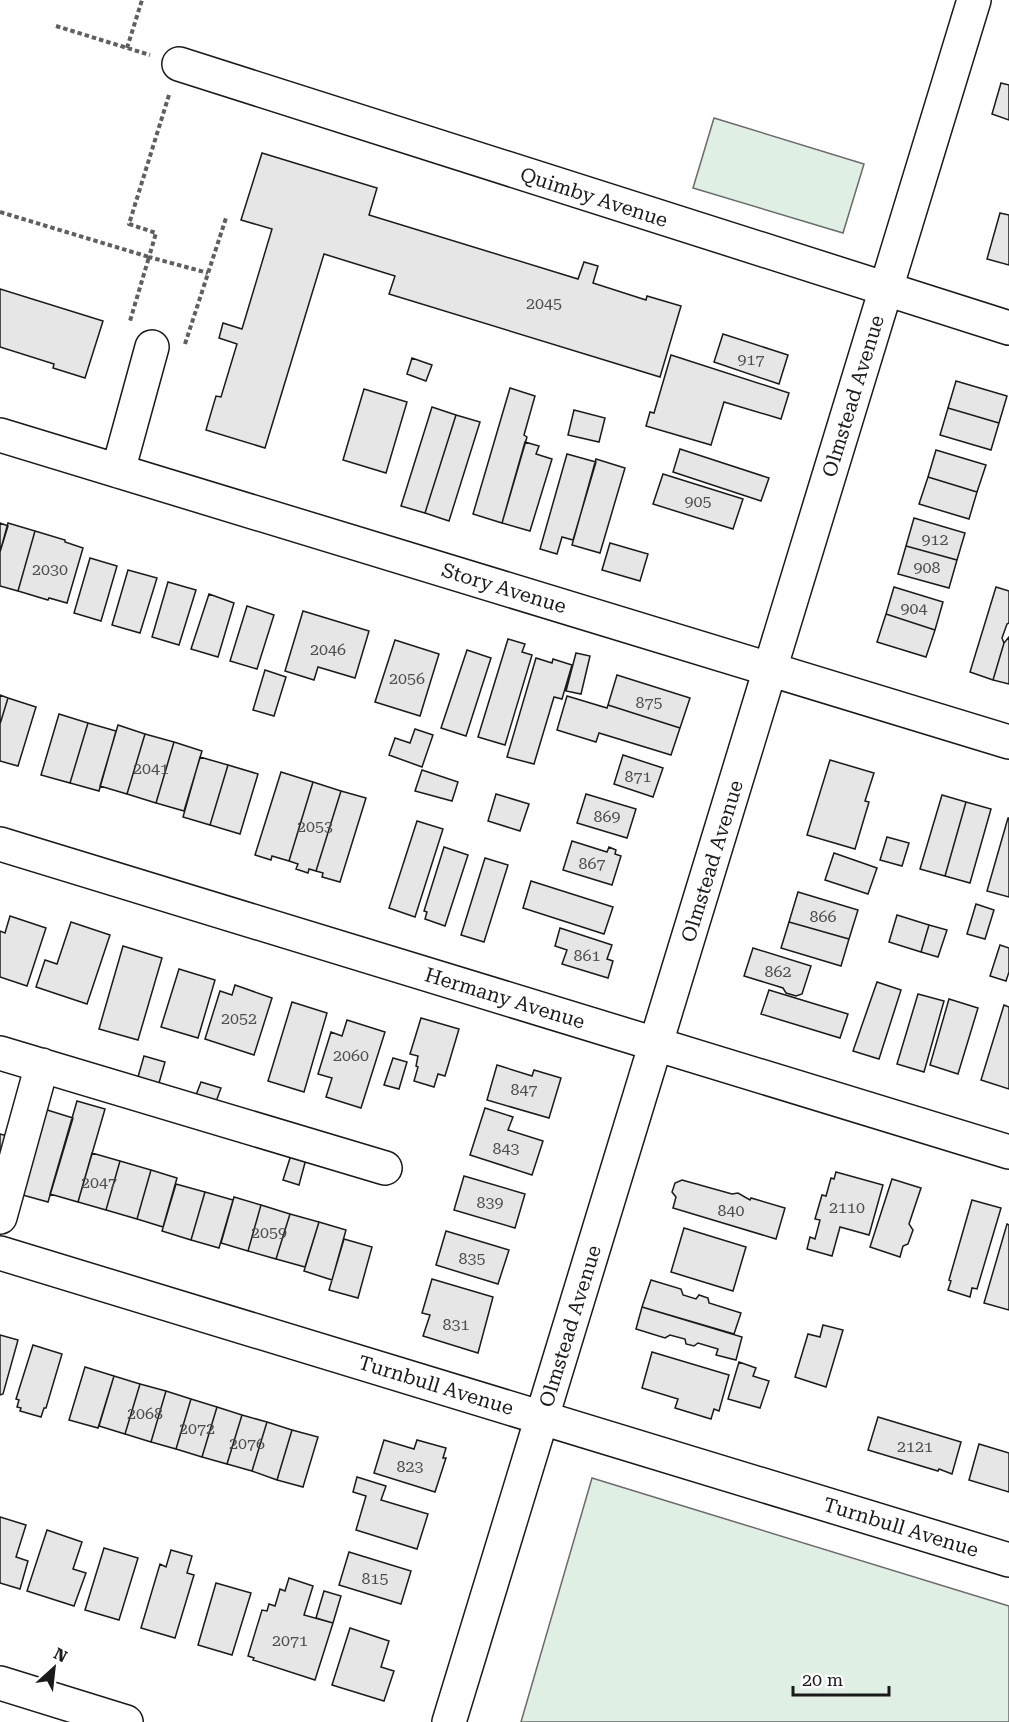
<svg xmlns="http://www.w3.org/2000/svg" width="1009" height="1722" font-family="'Roboto Serif',serif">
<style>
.green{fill:#e0efe3;stroke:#6a6a6a;stroke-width:1.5}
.building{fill:#e6e6e6;stroke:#1a1a1a;stroke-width:1.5}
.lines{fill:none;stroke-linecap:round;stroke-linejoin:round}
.minor-casing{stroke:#1a1a1a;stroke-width:36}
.path{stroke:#5f5f5f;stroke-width:4;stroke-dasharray:4.5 3;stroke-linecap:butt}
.minor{stroke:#fff;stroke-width:33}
.labels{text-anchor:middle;stroke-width:4.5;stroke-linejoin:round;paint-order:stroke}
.number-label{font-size:16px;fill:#4d4d4d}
.street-label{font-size:20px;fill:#1a1a1a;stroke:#fff}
</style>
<rect width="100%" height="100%" fill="#fff"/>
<path class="green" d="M714,118L864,164L843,233L693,188Z
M592,1478L1009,1606V1722H521Z"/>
<path class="building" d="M1001,83L1009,85V120L992,114Z
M262,153L377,188L369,215L578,279L584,262L598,266L593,283L646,300L647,296L681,306L660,377L389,294L395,276L324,254L265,448L206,430L216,396L221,397L237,344L219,338L223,323L242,329L272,229L241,220Z
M1000,213L1009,215V265L987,259Z
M0,289L103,321L85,378L53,368L54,364L0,347Z
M723,334L788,355L779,384L714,362Z
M671,355L789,393L781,419L724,402L711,445L646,426L650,412L654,413Z
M412,358L432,365L426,381L407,374Z
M956,381L1007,396L999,423L948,408Z
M510,388L535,396L524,435L527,437L502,523L473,514Z
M364,389L407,402L386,473L343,460Z
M432,407L456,415L425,513L401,506Z
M948,408L999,423L991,450L940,435Z
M574,410L605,418L599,442L568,435Z
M456,415L480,422L449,521L425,513Z
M525,442L539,446L536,454L552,459L530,531L502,523Z
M680,449L769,478L761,501L673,472Z
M936,450L986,465L977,492L928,477Z
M567,454L596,462L573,540L562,537L557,554L540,549Z
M596,459L625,468L600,553L572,545Z
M663,474L743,499L733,529L653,504Z
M928,477L977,492L969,519L919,504Z
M914,518L965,533L957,560L906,546Z
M0,523L8,526L0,552Z
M8,523L35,531L18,591L0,586V552Z
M35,531L65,540V542L83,548L67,603L49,598L48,600L18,591Z
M610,543L648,554L640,581L602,570Z
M906,546L957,560L949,588L898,574Z
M90,558L117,566L101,621L74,613Z
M128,570L157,578L140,633L112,625Z
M168,582L196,590L179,645L152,637Z
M894,587L943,602L935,630L886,614Z
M996,587L1009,591V623L1007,624L1002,638L1004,643L993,680L970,672Z
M209,594L234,603L218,657L191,649Z
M247,606L274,615L257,669L230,661Z
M303,611L369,631L355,678L318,667L314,680L285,671Z
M886,614L935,630L926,657L877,642Z
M1009,637V684L993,680L1004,643Z
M508,639L525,644L522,652L532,655L505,745L478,737Z
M395,640L439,654L420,716L375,702Z
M467,650L491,658L466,736L441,728Z
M576,653L590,656L581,694L566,691Z
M536,658L552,663L553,659L572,665L562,699L554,697L534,764L507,757Z
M265,670L286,677L274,716L253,710Z
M617,675L690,698L680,728L608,705Z
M0,695L8,698L0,724Z
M567,696L607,708L608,705L680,728L671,755L599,733L596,742L557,730Z
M8,698L36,707L18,766L0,761V724Z
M59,714L88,723L70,783L41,775Z
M88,723L116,731L99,791L70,783Z
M118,725L145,734L127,794L100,786Z
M415,729L433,735L422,767L389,755L395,738L410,743Z
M145,734L174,742L156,803L127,794Z
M174,742L202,751L184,811L156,803Z
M623,755L663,768L653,797L614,784Z
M200,757L228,765L210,825L183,817Z
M830,760L874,773L865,801L869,802L855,849L807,835Z
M228,765L258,774L240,834L210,825Z
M422,770L458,782L452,801L415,791Z
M281,772L313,782L289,861L272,856L271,860L255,855Z
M313,782L341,791L316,871L309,869L308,873L296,869L298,864L289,861Z
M341,791L366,798L340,882L322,877L323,873L316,871Z
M496,794L529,804L520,831L488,821Z
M586,794L636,809L627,838L577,823Z
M942,795L966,802L945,876L920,869Z
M966,802L991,809L970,883L945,876Z
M1008,818H1009V897L987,891Z
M417,821L443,829L415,917L389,908Z
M887,837L909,843L902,866L880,860Z
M572,841L607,852L609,847L616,850L615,854L621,856L612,885L563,870Z
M444,847L468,855L445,926L425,919L427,912L424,911Z
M834,853L877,868L868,894L825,880Z
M485,858L508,865L484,942L461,935Z
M531,881L613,907L604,934L523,908Z
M798,892L858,910L849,939L789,922Z
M976,904L994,910L985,939L967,934Z
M897,915L929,925L921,952L889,942Z
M10,916L46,928L27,986L0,977V931L5,933Z
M71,922L110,935L87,1004L36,987L45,960L57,964Z
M789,922L849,939L841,966L781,948Z
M929,925L947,930L938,957L921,952Z
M560,928L612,945L607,959L613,961L608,978L562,964L567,950L555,946Z
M1000,945L1009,948V972L1006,981L990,976Z
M123,946L162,958L138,1040L99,1029Z
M753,948L811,966L802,994L796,996L786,993L783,988L744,976Z
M179,969L215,980L198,1038L161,1027Z
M877,982L901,990L879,1059L853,1051Z
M235,985L272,998L254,1055L205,1039L220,991L232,995Z
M769,990L848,1014L840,1038L761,1014Z
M918,994L944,1001L924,1072L897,1064Z
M949,999L978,1008L958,1074L930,1065Z
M292,1002L327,1013L304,1092L268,1081Z
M1004,1005L1009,1007V1089L981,1080Z
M421,1018L459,1029L445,1076L438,1074L434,1087L414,1081L418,1067L416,1066L418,1056L410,1054Z
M347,1020L385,1032L361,1108L326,1097L332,1078L318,1074L331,1032L342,1036Z
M144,1056L165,1062L157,1090L136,1084Z
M393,1058L407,1062L399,1089L384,1085Z
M497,1065L532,1076L534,1070L561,1078L549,1118L487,1100Z
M201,1082L221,1088L213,1110L193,1103Z
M77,1101L105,1109L78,1202L50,1194Z
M485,1108L513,1117L508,1130L543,1141L532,1175L470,1155Z
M44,1109L73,1118L48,1202L19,1194Z
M0,1134L7,1136L0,1159Z
M92,1153L120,1161L106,1210L78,1202Z
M291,1155L306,1159L299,1185L283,1180Z
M120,1161L151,1170L137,1219L106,1210Z
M151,1170L177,1178L163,1227L137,1219Z
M836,1172L883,1185L869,1235L840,1227L832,1256L807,1249L810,1237L815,1239L820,1220L815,1219L822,1195L826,1196L831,1178L834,1179Z
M464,1176L525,1194L515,1228L454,1210Z
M892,1179L921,1188L909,1224L913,1230L908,1244L903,1246L900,1257L870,1247Z
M682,1180L732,1194L738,1193L750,1200L751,1198L785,1208L776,1239L673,1208L676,1197L672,1192L675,1183Z
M176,1184L205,1192L191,1240L162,1231Z
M205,1192L233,1200L219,1248L191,1240Z
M234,1197L261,1205L248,1251L221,1243Z
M972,1200L1001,1208L977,1289L972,1288L970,1297L948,1290L951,1281L949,1280Z
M261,1205L290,1214L276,1259L248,1251Z
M290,1214L319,1222L305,1267L276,1259Z
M319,1222L346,1230L332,1280L304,1271Z
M1007,1224L1009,1225V1310L984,1303Z
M684,1228L746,1247L733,1291L671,1272Z
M446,1231L509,1250L498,1284L436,1265Z
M344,1239L372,1247L358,1298L329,1290Z
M432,1279L493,1297L478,1353L423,1336L430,1315L422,1313Z
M651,1280L681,1289L683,1295L696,1299L699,1295L708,1298L709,1303L741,1313L734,1334L642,1307Z
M642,1307L742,1337L736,1360L716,1355L718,1349L698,1343L694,1346L686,1344L685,1339L670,1335L665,1338L636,1329Z
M823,1325L843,1330L826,1387L795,1377L808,1334L820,1337Z
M0,1335L18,1340L3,1394L0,1395Z
M33,1345L62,1354L46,1408H44L41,1417L20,1411L21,1408L17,1407L19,1400L16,1399Z
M652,1352L729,1375L719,1411L714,1409L711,1419L675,1408L678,1399L642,1388Z
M739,1362L756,1368L753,1376L769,1381L760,1408L728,1399Z
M85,1367L114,1376L98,1428L69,1420Z
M114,1376L140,1384L125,1434L99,1426Z
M140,1384L166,1391L151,1442L125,1434Z
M166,1391L191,1399L176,1449L151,1442Z
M191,1399L217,1407L202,1457L176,1449Z
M217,1407L242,1415L227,1464L202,1457Z
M242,1415L267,1422L252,1471L227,1464Z
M878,1417L961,1442L952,1474L939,1469L938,1471L868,1450Z
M267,1422L292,1430L277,1480L252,1471Z
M292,1430L318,1437L303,1487L277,1480Z
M384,1440L414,1449L417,1440L446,1448L443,1458H446L435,1492L374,1473Z
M979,1444L1009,1453V1492L969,1480Z
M357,1477L386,1486L381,1500L428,1514L417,1549L356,1530L366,1496L353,1492Z
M0,1517L26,1525L16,1557L28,1561L20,1589L0,1583Z
M47,1530L82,1542L73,1569L86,1573L74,1606L27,1591Z
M104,1548L138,1558L119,1620L85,1610Z
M171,1550L192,1556L187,1573L194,1575L175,1638L141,1628L160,1564L166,1567Z
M349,1552L411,1571L401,1604L339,1585Z
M289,1578L313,1586L304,1615L333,1623L315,1680L253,1660L254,1658L248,1656L262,1610L267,1611L269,1604L275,1606L280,1589L285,1591Z
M216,1583L251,1593L232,1655L198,1645Z
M324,1591L341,1596L333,1623L316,1618Z
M350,1628L389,1641L381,1667L394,1671L384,1701L332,1685Z"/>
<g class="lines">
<defs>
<path id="minor" d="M179,64L1009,328
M0,435L1009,742
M118,471L152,347
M0,844L1009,1152
M0,1053L385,1168
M0,1217L42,1065
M0,1253L1009,1560
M0,1683L126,1722
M449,1722L974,0"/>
</defs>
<use href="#minor" class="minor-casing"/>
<path class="path" d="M56,26L150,55
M127,48L142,0
M169,95L129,224L156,233L149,257L208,273
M0,212L149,257L130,321
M185,344L226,218"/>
<use href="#minor" class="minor"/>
</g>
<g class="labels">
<g class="number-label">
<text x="544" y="309">2045</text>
<text x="751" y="365">917</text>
<text x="698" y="507">905</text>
<text x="935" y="545">912</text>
<text x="927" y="573">908</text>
<text x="50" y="575">2030</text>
<text x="914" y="614">904</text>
<text x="328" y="655">2046</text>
<text x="407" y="684">2056</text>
<text x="649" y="708">875</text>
<text x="151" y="774">2041</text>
<text x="638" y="782">871</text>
<text x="607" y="822">869</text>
<text x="315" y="832">2053</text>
<text x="592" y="869">867</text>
<text x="823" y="922">866</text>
<text x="587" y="961">861</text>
<text x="778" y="977">862</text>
<text x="239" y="1024">2052</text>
<text x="351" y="1061">2060</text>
<text x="524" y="1095">847</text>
<text x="506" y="1154">843</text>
<text x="99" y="1188">2047</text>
<text x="490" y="1208">839</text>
<text x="847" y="1213">2110</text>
<text x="731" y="1216">840</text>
<text x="269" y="1238">2059</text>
<text x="472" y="1264">835</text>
<text x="456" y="1330">831</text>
<text x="145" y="1419">2068</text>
<text x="197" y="1434">2072</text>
<text x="247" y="1449">2076</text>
<text x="915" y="1452">2121</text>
<text x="410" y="1472">823</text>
<text x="375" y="1584">815</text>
<text x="290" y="1646">2071</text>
</g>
<g class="street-label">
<text transform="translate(594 197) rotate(18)" y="7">Quimby Avenue</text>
<text transform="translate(853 396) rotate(-73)" y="7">Olmstead Avenue</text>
<text transform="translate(504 588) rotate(17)" y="7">Story Avenue</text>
<text transform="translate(712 861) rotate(-73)" y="7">Olmstead Avenue</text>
<text transform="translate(505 998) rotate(17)" y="7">Hermany Avenue</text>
<text transform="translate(570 1326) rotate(-73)" y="7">Olmstead Avenue</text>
<text transform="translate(436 1385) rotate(17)" y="7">Turnbull Avenue</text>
<text transform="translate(901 1527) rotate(17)" y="7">Turnbull Avenue</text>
</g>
</g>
<g transform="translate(54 1668) rotate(27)" stroke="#ffffff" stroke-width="4.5" paint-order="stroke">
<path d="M0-4.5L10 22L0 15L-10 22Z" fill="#1a1a1a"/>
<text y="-9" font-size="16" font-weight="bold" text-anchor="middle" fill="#1a1a1a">N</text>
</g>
<path d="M793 1686v9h96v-9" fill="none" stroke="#1a1a1a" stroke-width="3"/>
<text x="802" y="1686" font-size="18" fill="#1a1a1a" stroke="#ffffff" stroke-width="4.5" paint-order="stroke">20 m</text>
</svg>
